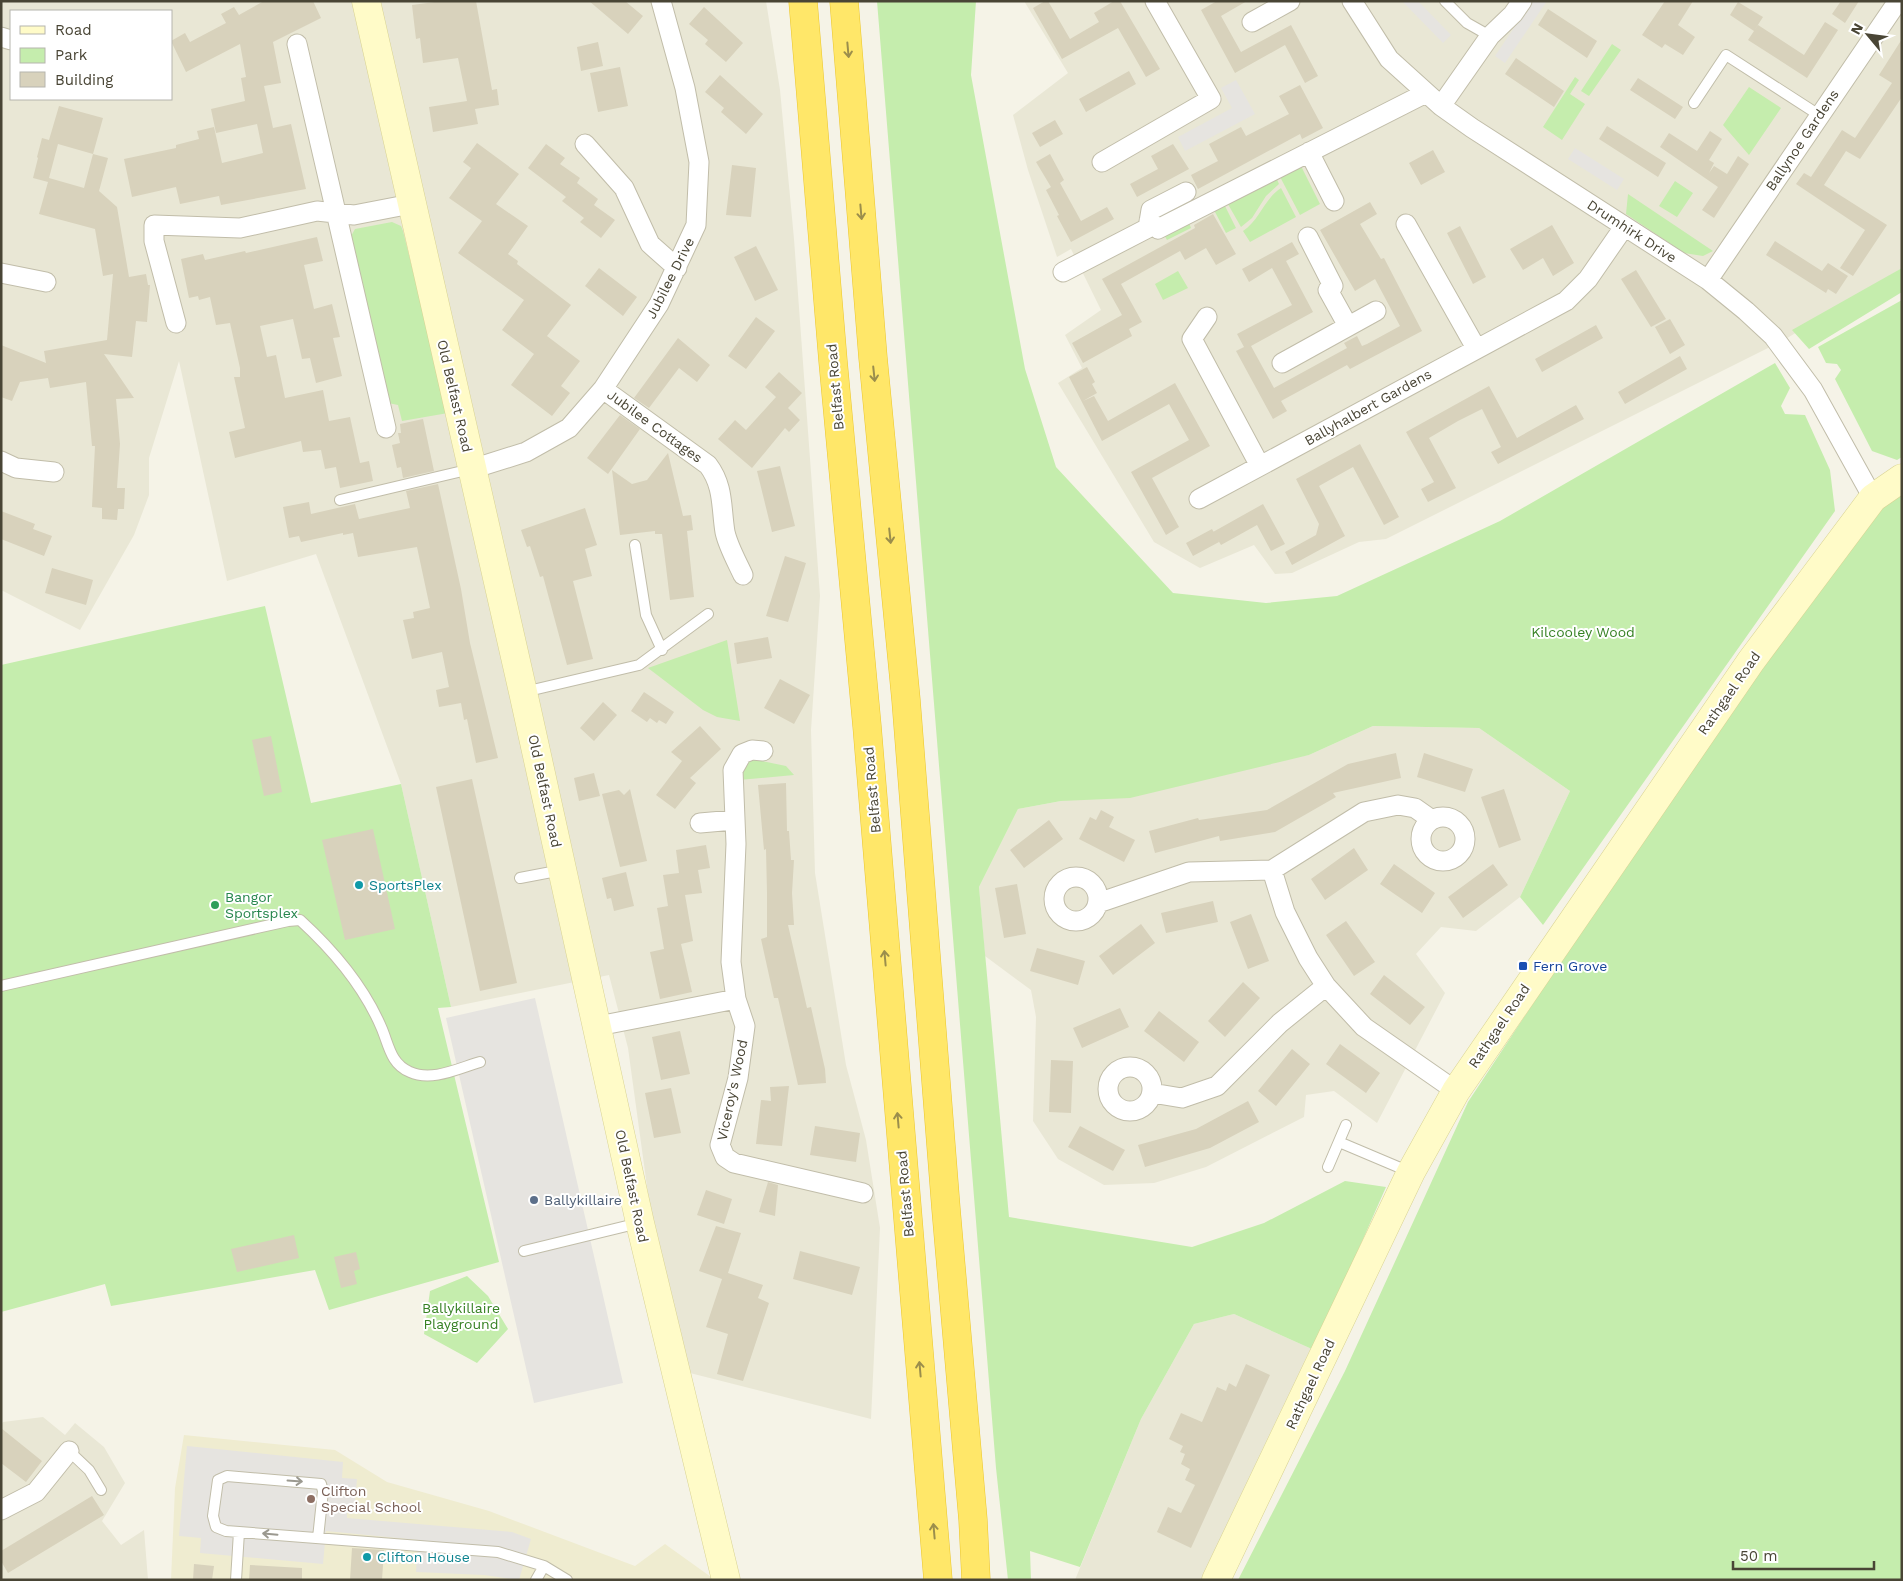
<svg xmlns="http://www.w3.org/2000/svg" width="1903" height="1581" font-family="'Work Sans',sans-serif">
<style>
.residential{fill:#e9e7d5;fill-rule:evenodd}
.education{fill:#efecd0}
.green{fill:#c5edad}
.parking{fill:#e6e4e0}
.building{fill:#d8d2bc}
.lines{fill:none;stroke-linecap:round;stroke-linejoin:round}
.lane-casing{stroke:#c1bda9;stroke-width:12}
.street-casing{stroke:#c1bda9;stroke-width:21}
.secondary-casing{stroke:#d9d393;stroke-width:29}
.highway-casing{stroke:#ebc62c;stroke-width:29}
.lane{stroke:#fff;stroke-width:10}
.street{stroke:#fff;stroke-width:19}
.secondary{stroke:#fffbc8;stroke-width:28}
.highway{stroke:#ffe769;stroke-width:28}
.oneway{stroke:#9b8e4c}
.oneway2{stroke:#9b9990}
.culture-dot{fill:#0f9aa8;stroke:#fff;stroke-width:2}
.leisure-dot{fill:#2e9e5b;stroke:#fff;stroke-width:2}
.transit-dot{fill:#1a4fb4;stroke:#fff;stroke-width:2}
.service-dot{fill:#5c6f8a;stroke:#fff;stroke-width:2}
.education-dot{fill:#8d6e63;stroke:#fff;stroke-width:2}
.labels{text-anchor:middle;stroke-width:4;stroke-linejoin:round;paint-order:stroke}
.street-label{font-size:14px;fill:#494535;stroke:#fff}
.park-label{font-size:14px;fill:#368123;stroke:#fff}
.culture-label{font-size:14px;fill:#0d838f;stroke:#fff;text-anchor:start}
.leisure-label{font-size:14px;fill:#27864d;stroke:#fff;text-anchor:start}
.transit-label{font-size:14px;fill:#164399;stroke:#fff;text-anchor:start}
.service-label{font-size:14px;fill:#4e5e75;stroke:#fff;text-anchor:start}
.education-label{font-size:14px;fill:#785e54;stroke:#fff;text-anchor:start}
</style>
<rect width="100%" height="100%" fill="#f5f3e7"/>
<path class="residential" d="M1,1H766L780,90L794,239L820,596L811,730L815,873L846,1065L866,1140L880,1228L871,1419L686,1372L656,1252L628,1048L609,975L451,1007L401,784L316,554L227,581L179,361L149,458V495L134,535L80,630L1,590ZM11,11H171V99H11Z
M1024,1H1902V268L1784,340L1386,539L1359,542L1292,573L1275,574L1254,545L1200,568L1154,542L1058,383L1082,368L1065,335L1101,310L1071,249L1057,257L1028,170L1013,115L1068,73Z
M1373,726L1479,728L1570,791L1520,897L1476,931L1441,927L1416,954L1445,993L1377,1123L1334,1091L1306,1095L1304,1117L1206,1167L1154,1183L1104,1185L1058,1159L1033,1121L1036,1017L1031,990L985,956L979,887L1018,809L1309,755Z
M1234,1314L1314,1350L1204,1580H1075L1141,1419L1194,1324Z
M43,1417L65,1435L75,1423L104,1447L125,1483L102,1521L121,1545L144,1530L148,1580H1V1425L3,1422Z"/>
<path class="education" d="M184,1435L335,1450L387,1482L489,1511L635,1566L665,1544L711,1577V1580H171L175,1488Z"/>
<path class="green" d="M877,1H976L971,75L1025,369L1056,467L1173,593L1266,603L1337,596L1500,521L1775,363L1790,388L1781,406L1785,414L1805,415L1830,470L1835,511L1543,925L1520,897L1570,791L1479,728L1373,726L1309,755L1130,798L1061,801L1018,809L979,887L1009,1217L1192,1247L1264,1223L1345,1181L1386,1187L1314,1350L1234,1314L1194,1324L1141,1419L1080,1567L1030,1551L1031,1580H1008L996,1468Z
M1612,44L1621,50L1589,96L1581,91Z
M1575,77L1579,80L1570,94L1585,104L1562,140L1543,127Z
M1749,87L1781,108L1749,155L1723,125Z
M1298,160L1320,204L1300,215L1277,171Z
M1274,173L1279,184L1266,196L1252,218L1241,227L1225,199Z
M1675,181L1693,193L1677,217L1659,206Z
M1281,188L1296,217L1250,242L1243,231C1260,220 1264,199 1281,188Z
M1628,194L1713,251L1703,256L1684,253L1626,214Z
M1222,200L1236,228L1226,233L1214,210L1189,223L1191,228L1167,240L1162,231Z
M392,222L401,226L403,231L448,413L402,421L398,405L388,403L350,238L355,229Z
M1902,268V292L1809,349L1792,330Z
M1178,271L1188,288L1163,300L1155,284Z
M1902,300V457L1897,460L1872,451L1835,379L1841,370L1837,364L1826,363L1818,347Z
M1902,489V1580H1238L1345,1371L1468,1102L1758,663L1873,509Z
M265,606L311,803L401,784L451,1007L438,1008L499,1262L329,1310L315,1270L111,1306L105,1284L1,1312V665Z
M727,640L740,721L717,717L703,710L648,668Z
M752,759L786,766L794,775L739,780L744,764Z
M467,1276L488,1296L508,1329L477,1363L424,1334L430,1291Z"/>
<path class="parking" d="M1402,1H1418L1451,35L1443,43Z
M1532,1H1547L1505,63L1495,56Z
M1236,80L1255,114L1185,151L1178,137L1232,108L1221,88Z
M1575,148L1624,179L1617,190L1568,159Z
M535,998L623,1383L534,1403L446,1018Z
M187,1446L343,1462L342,1478L357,1479L354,1511L347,1510V1518L512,1532L531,1539L519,1580L484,1575L416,1572L418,1540L326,1531L323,1564L200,1553L201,1538L179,1536Z"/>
<path class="building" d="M264,1H313L321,18L273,42L281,83L264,86L273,128L291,124L306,189L221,205L219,196L180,204L176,187L132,197L124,159L176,148V145L199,139L197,131L214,127L222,163L263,153L257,124L216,133L211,109L245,101L241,78L246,77L240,44L186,72L171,41L185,33L190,42L226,23L221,14L234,7L239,15Z
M442,1H476L492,90L497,89L499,105L475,109L478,124L433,132L429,107L467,101L458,58L423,63L420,38L416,39L412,5Z
M589,1H625L643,16L628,34Z
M1045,1H1048L1070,39L1099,22L1094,13L1114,1H1120L1160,69L1146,77L1118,28L1062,59L1033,8Z
M1217,1H1247L1221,16L1241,52L1291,25L1318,76L1305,83L1285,45L1235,73L1201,10Z
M1665,1H1693L1678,25L1695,37L1683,55L1665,44L1662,48L1642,35Z
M1841,1H1859L1845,23L1832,14Z
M1738,2L1763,17L1754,31L1730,15Z
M704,7L743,43L726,62L705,44L708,40L689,24Z
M1548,9L1597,41L1587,58L1538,25Z
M1825,22L1838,30L1807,78L1748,40L1758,25L1804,55Z
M1902,39V97L1860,159L1846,151L1824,185L1887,225L1853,276L1840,268L1865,230L1796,184L1804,173L1811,177L1842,130L1855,138L1892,83L1879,75Z
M598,42L603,66L581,71L577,47Z
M1516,58L1564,91L1554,107L1505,74Z
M620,67L628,106L598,112L590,73Z
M1129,71L1136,84L1086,112L1079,99Z
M720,75L763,114L746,134L721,112L724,108L705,92Z
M1638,78L1683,107L1675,119L1630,90Z
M1300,85L1323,128L1302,139L1300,134L1198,189L1191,175L1218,161L1209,144L1241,127L1246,136L1289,114L1279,96Z
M59,106L103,118L93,154L58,144L49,178L84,188L93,154L108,158L99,191L117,207L129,277L146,274L148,285H150L147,322L136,321L132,357L104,354L134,398L116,399L120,444L117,488H125L124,509H118L117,520L102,519V508L92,507L95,446H92L86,382L50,388L48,378L20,382L12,401L1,397V345L46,363L44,351L107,340L113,274L103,276L95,229L39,214L48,182L33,178L38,158L37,157L42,138L49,140Z
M1055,120L1063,134L1040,147L1032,133Z
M1607,126L1666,163L1658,177L1599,139Z
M1710,131L1722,139L1709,160L1714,163L1709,173L1714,166L1727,174L1738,156L1749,164L1714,218L1702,210L1718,187L1660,147L1669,133L1697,151Z
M477,143L519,174L496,204L528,226L508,254L518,261L517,264L571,305L547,336L580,361L561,386L570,393L552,416L511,385L534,354L502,330L524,300L458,253L482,221L449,198L471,168L463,162Z
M546,144L565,158L560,164L580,178L577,183L598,199L594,205L615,220L601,238L580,222L584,218L562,201L566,197L528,168Z
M1173,144L1189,169L1137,197L1130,184L1158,169L1151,156Z
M1433,150L1445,172L1421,185L1409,163Z
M1050,154L1064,180L1060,183L1081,221L1107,207L1114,219L1071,242L1057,216L1059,215L1046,190L1051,187L1036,162Z
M732,165L756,168L751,217L726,215Z
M1370,202L1377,214L1360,224L1381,259L1384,258L1422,331L1350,369L1347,365L1281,401L1287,411L1273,419L1236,351L1244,347L1237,334L1292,305L1272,268L1249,282L1242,269L1292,242L1299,254L1286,261L1313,312L1251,346L1274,388L1347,348L1344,343L1357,336L1362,346L1367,344L1400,326L1375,279L1355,291L1320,230Z
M1213,214L1236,254L1216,265L1206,248L1185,260L1180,251L1121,284L1142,322L1129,329L1132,336L1083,363L1072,343L1122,315L1102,279L1195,228L1194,225Z
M1552,225L1574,263L1553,276L1543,258L1523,270L1510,249Z
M1460,226L1486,277L1473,284L1447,233Z
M317,237L323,261L304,265L314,309L332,304L340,337L333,338L342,376L316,383L310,358L302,359L293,319L260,326L267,357L276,355L285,398L323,390L329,421L350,417L360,463L369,461L373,481L340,488L336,467L325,469L321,450L303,452L301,441L235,458L229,432L245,428L234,377H240V368L230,323L216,325L210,297L199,300L198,296L189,298L181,259L203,254L205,260L245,251L246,253Z
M1775,241L1822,271L1828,263L1848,276L1836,294L1828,289L1826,293L1766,255Z
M756,246L778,290L755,301L734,257Z
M599,268L637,297L623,316L585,286Z
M1636,270L1666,319L1651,327L1621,279Z
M756,317L775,331L746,369L728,356Z
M1670,319L1685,345L1670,354L1655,327Z
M1596,325L1603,338L1542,372L1535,359Z
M678,338L710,365L697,382L679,368L649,408L634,398Z
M1680,356L1687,369L1625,404L1618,392Z
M1087,367L1095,382L1092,384L1097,393L1083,401L1094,396L1108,421L1175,383L1210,446L1152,478L1179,527L1166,535L1131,472L1189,440L1169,404L1102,441L1069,377Z
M779,372L802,393L788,408L800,420L789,432L785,428L752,468L718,439L735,420L746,430L776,397L765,387Z
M1489,386L1517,438L1576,405L1584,419L1498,464L1491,452L1501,447L1482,409L1458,421L1429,438L1456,488L1428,502L1421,489L1434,482L1406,432Z
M620,415L640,429L608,474L587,458Z
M423,419L434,471L403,478L401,467L397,468L392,445L400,443L398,433H401L400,424Z
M1360,444L1399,517L1384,525L1353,467L1319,486L1345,536L1292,565L1285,552L1316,535L1319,524L1296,479Z
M668,453L683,516L691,515L693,530L687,531L694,597L670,600L662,534H655V531L620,535L612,470L632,484L647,480Z
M780,466L795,526L772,532L757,471Z
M438,484L461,589L470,643L498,758L476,763L467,719L464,720L461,703L439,707L436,690L449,687L442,652L412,659L403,620L414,618L413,612L430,608L417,547L358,557L353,533L343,535V533L301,542L299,536L289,538L283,507L309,502L311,514L355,504L359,519L410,508L406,491Z
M1263,504L1285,544L1271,551L1257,525L1221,545L1213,532Z
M585,508L597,545L585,549L592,576L573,581L593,659L567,665L543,576L540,577L530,546L527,547L521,530Z
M1,511L35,524L33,529L52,536L44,556L1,539Z
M1212,529L1219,542L1193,556L1186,543Z
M785,556L806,563L788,622L766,616Z
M52,568L93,580L86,605L45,593Z
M768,637L772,658L737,664L734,643Z
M780,679L810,695L794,724L764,708Z
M644,692L674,712L666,724L659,720L657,723L650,718L647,722L631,711Z
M603,702L617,715L594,741L580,728Z
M700,726L721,749L690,778L696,783L675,809L656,795L682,761L671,752Z
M271,736L282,792L264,796L252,740Z
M1396,753L1401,778L1333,793L1336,797L1275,832L1220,841L1219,836L1155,853L1149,831L1198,818L1199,820L1267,810L1348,764Z
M1424,753L1473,769L1465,792L1417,777Z
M594,773L600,796L579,801L574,778Z
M472,779L517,983L480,991L436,787Z
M786,783L787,831H789L791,860H794L792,893L794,925H788L807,1008L811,1007L825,1069L826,1083L798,1085L778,998H774L761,939L767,937V893L766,849L764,850L758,785Z
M630,789L647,861L620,867L602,794L619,790L624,795Z
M1504,789L1521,840L1499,848L1481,797Z
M1101,810L1114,817L1109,827L1135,840L1124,862L1079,839L1090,817L1096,820Z
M1049,820L1063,839L1024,868L1010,850Z
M373,829L395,929L345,940L322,840Z
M706,845L710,868L698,870L702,893L685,895L693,941L681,944L692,992L660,999L650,952L664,949L657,908L668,906L663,875L679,873L676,850Z
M1354,848L1368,870L1325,900L1311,879Z
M1394,864L1435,893L1422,913L1380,884Z
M1493,864L1508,885L1463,918L1448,897Z
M626,872L634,906L614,911L611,898L607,899L602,878Z
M1017,884L1026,934L1004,938L995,888Z
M1213,901L1218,922L1166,933L1161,913Z
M1251,914L1269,961L1248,969L1230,922Z
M1346,921L1375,962L1354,976L1326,935Z
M1141,924L1155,943L1113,975L1099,956Z
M1037,948L1085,961L1078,985L1030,971Z
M1384,975L1425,1007L1410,1025L1370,994Z
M1243,982L1260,998L1225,1037L1208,1021Z
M1120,1008L1129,1027L1082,1048L1073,1028Z
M1159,1011L1199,1042L1184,1062L1144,1031Z
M680,1031L690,1074L661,1080L652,1037Z
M1340,1044L1380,1073L1366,1093L1326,1064Z
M1292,1049L1310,1064L1276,1106L1258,1091Z
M1051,1060L1073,1061L1071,1113L1049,1112Z
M789,1086L782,1146L756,1144L761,1100L771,1101L770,1087Z
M671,1088L681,1133L654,1138L645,1093Z
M1248,1101L1259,1122L1210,1148L1145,1167L1138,1145L1196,1129Z
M815,1126L860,1133L856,1162L810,1155Z
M1080,1126L1125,1150L1113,1171L1068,1147Z
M768,1182L778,1185L775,1216L759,1212Z
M706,1190L732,1199L724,1224L697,1215Z
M716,1226L741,1233L728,1273L763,1285L758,1298L769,1303L743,1381L717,1374L728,1334L706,1327L722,1279L699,1271Z
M294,1235L299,1258L237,1272L231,1249Z
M800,1251L860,1267L852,1295L793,1279Z
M356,1252L360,1269L354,1271L357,1284L341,1288L334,1257Z
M1246,1364L1270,1375L1191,1548L1157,1532L1168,1507L1181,1513L1195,1485L1185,1480L1190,1469L1181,1464L1185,1454L1180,1452L1183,1446L1169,1439L1181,1413L1202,1422L1217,1387L1226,1391L1229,1383L1236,1387Z
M1,1428L42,1461L26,1482L1,1463Z
M92,1496L104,1515L8,1573L1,1561V1551Z
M352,1548L384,1550L382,1580H350Z
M194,1564L214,1566L212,1580H193Z
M250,1565L302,1568V1580H249Z"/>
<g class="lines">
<defs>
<path id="lane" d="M1445,1L1467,23L1490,36
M1694,103L1726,55L1819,115
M340,500L471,469
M635,545L646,615L662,650
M524,692L639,665L708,614
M520,878L562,870
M1,986L288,921L300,920C334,951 364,986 382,1029C389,1046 391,1064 410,1072C432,1082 459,1068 480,1062
M1339,1142L1410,1172
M1328,1167L1346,1125
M524,1251L639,1223
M69,1451L89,1470L101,1490
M318,1538L323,1491L321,1484L227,1476L218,1480L213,1516L216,1527L226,1531L498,1552L544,1566L567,1580
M236,1580L239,1532
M536,1580L544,1566"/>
<path id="street" d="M1352,1L1389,59L1441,106L1472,128L1708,280L1746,311L1773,336L1813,390L1873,498
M1252,22L1290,1
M1,37L11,40
M297,44L386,428
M1441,106L1490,36L1513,14L1522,1
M585,144L624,188L650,244L677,268
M1309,152L1334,201
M1102,162L1211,99L1155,1
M1149,221L1158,229L1426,93
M1406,224L1476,348
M1308,237L1333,286L1328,290L1348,326
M1063,272L1148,228L1151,210L1186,192
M1,273L46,282
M1708,280L1898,1
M1207,317L1192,339L1260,466
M176,323L154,241V225L240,228L317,211L354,215L411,204
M1282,363L1376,311
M603,389L708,465C724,486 721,508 725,532C728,546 737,562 743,575
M1,461L16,468L54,472
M472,469L526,452L569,428L603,389L659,304L696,225L699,162L685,88L661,1
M1199,499L1566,301L1588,279L1624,227
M763,751L752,750L742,754L733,770L736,844L731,962L736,999L745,1026L738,1078L720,1145L725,1157L734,1163L863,1193
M1421 839a22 22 0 1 1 44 0a22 22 0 1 1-44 0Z
M700,823L734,820
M1272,870L1285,912L1308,958L1326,986L1364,1027L1456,1091
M1054 899a22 22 0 1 1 44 0a22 22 0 1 1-44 0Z
M1098,903L1189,872L1272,870L1364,812L1398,805L1415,808L1432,820
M598,1026L736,999
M1108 1089a22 22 0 1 1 44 0a22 22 0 1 1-44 0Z
M1152,1093L1182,1098L1217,1086L1280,1023L1326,986
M1,1510L36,1492L69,1451"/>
<path id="secondary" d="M366,1L523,692L640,1223L726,1580
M1216,1580L1411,1172L1456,1091L1751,661L1873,498L1902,478"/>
<path id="highway" d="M803,1L833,361L867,726L938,1580
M844,1L873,358L906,700L946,1209L973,1520L976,1580"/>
</defs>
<use href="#lane" class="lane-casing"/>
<use href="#street" class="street-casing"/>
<use href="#secondary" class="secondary-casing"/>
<use href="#highway" class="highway-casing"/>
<use href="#lane" class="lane"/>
<use href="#street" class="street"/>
<use href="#secondary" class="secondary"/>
<use href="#highway" class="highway"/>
</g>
<defs><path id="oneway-shaft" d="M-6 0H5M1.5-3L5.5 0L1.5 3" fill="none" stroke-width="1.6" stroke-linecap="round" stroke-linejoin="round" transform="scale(1.25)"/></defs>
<g class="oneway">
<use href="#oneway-shaft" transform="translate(848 50) rotate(85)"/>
<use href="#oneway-shaft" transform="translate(861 212) rotate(85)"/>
<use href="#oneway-shaft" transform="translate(874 374) rotate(84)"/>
<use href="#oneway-shaft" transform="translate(890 536) rotate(84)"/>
<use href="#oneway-shaft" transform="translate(885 958) rotate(-95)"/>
<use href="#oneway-shaft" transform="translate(898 1120) rotate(-95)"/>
<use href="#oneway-shaft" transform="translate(920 1369) rotate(-95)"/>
<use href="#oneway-shaft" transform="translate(934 1531) rotate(-95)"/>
</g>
<g class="oneway2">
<use href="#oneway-shaft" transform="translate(295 1481) rotate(4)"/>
<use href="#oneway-shaft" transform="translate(270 1534) rotate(-175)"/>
</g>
<g class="culture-dot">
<circle cx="359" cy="885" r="5"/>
<circle cx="367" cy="1557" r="5"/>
</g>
<circle class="leisure-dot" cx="215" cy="905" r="5"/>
<rect class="transit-dot" x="1518" y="961" width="10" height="10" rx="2.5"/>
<circle class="service-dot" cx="534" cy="1200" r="5"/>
<circle class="education-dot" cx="311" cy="1499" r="5"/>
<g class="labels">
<g class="street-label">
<text transform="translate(1802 140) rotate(-56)" y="5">Ballynoe Gardens</text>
<text transform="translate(1632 231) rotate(33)" y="5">Drumhirk Drive</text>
<text transform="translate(670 278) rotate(-63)" y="5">Jubilee Drive</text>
<text transform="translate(835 387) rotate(-95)" y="5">Belfast Road</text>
<text transform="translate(455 396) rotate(77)" y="5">Old Belfast Road</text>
<text transform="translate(1368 407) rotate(-29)" y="5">Ballyhalbert Gardens</text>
<text transform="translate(655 426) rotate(36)" y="5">Jubilee Cottages</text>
<text transform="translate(1729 693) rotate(-55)" y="5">Rathgael Road</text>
<text transform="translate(872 790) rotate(-95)" y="5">Belfast Road</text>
<text transform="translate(545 791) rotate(78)" y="5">Old Belfast Road</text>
<text transform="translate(1499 1026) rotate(-56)" y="5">Rathgael Road</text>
<text transform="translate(732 1090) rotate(-78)" y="5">Viceroy's Wood</text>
<text transform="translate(632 1186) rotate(78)" y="5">Old Belfast Road</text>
<text transform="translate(905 1194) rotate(-95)" y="5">Belfast Road</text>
<text transform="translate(1310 1384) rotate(-65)" y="5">Rathgael Road</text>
</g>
<g class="park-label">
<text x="1583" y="637">Kilcooley Wood</text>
<text x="461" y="1313">Ballykillaire<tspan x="461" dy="16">Playground</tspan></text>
</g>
<g class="culture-label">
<text x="369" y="890">SportsPlex</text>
<text x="377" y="1562">Clifton House</text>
</g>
<g class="leisure-label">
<text x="225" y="902">Bangor<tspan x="225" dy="16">Sportsplex</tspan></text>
</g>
<g class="transit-label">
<text x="1533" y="971">Fern Grove</text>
</g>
<g class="service-label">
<text x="544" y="1205">Ballykillaire</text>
</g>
<g class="education-label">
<text x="321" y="1496">Clifton<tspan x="321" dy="16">Special School</tspan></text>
</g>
</g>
<rect width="1903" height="1581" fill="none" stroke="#494535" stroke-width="5"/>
<rect x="10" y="10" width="162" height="90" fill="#ffffff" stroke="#b6b5ae"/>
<rect x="20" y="26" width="25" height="8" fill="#fffbc8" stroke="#b6b5ae"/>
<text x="55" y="35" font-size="15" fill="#494535">Road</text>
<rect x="20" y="48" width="25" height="15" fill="#c5edad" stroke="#b6b5ae"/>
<text x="55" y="60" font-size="15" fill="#494535">Park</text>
<rect x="20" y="72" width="25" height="15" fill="#d8d2bc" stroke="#b6b5ae"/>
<text x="55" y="85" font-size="15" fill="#494535">Building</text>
<g transform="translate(1868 35) rotate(299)" stroke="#ffffff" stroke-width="4" paint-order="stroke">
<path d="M0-4L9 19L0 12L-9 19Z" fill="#494535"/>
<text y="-8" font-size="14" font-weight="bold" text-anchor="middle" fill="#494535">N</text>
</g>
<path d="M1733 1561v8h141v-8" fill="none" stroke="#494535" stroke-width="2.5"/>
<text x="1740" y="1561" font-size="15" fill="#494535" stroke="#ffffff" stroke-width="4" paint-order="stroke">50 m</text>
</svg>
